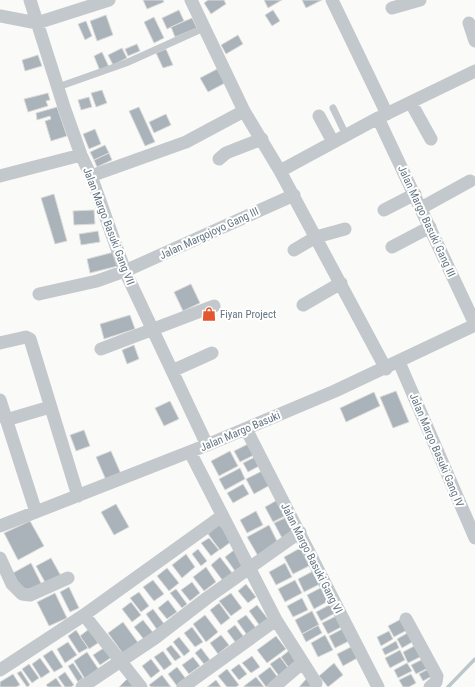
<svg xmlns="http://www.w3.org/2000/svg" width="475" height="687" font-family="'Roboto Condensed',sans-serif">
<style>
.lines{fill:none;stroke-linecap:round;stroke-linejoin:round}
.stream{stroke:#bbc7cb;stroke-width:3.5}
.building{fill:#aab3b9;stroke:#dcdcda}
.lane{stroke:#c3c8cc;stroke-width:7}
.street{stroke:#c3c8cc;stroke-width:13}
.labels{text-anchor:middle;stroke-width:4;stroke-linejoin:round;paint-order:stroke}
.street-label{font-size:11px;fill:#657683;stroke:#fff}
.poi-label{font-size:11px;fill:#657683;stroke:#fff;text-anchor:start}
</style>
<rect width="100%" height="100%" fill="#fafaf8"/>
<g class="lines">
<path class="stream" d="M448,687L475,659"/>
</g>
<path class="building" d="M143,0H163L164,2L147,9Z
M208,0H224L226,4L211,14L204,3Z
M264,0H282L268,8Z
M302,0H322L306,8Z
M179,10L184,21L167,29L162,18Z
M273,10L280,21L272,26L265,15Z
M106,15L113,35L97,41L90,21Z
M154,17L164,38L154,43L144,22Z
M192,18L197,28L175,37L171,27Z
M86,21L92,36L85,40L78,24Z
M238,35L243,44L226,54L221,45Z
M137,44L140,51L128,56L125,49Z
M122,48L127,58L113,65L108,55Z
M166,49L173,65L163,68L156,53Z
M102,52L109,67L100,71L94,56Z
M38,55L42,66L25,71L22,60Z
M217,69L225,83L208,92L200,78Z
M102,90L107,103L96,107L91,93Z
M48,93L50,100L46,101L48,106L28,112L24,99Z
M89,97L92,107L81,110L78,100Z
M57,107L67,136L51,141L45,121L51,119L50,116L37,120L36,113Z
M139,107L155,142L145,146L129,111Z
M166,114L171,125L154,133L149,122Z
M95,129L101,144L89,149L83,134Z
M105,145L109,153L94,160L90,152Z
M109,153L112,160L97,167L94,160Z
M54,194L67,241L55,244L41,198Z
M94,210L95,224L74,225L73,211Z
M98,231L100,242L81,245L79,234Z
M114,252L118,266L90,273L87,259Z
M191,284L200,303L183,311L174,292Z
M130,315L135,329L104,339L100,324Z
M134,345L139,359L127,364L122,350Z
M396,391L409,422L393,428L380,397Z
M374,392L380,406L346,422L340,408Z
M170,401L179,419L164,426L155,408Z
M84,430L90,446L76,451L70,435Z
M248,444L254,455L240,462L234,451Z
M111,451L121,474L106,480L96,457Z
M230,451L238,466L219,476L211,461Z
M257,456L261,465L248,472L243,463Z
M240,468L245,479L225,490L219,479Z
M264,470L272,484L254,494L246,479Z
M243,484L249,494L233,503L227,493Z
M279,499L287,515L273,522L265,507Z
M116,504L129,527L114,535L101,512Z
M256,511L263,525L247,533L240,520Z
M289,516L297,530L282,538L274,523Z
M30,521L44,546L18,560L4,533Z
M219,524L232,541L220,550L208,534Z
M269,525L279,545L258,556L247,537Z
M209,538L219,550L211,556L201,543Z
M304,546L313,564L293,574L284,557Z
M198,549L207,561L201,566L192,554Z
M234,550L245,564L235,571L225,557Z
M186,554L195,567L182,578L172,565Z
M220,557L233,574L223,581L211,565Z
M51,558L61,576L46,584L36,566Z
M31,563L42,585L23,592L13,573Z
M285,563L292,577L276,585L269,572Z
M206,567L216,582L204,591L193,577Z
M167,568L179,583L169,591L157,576Z
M317,569L324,582L304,592L298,579Z
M153,580L164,594L154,601L143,587Z
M295,580L302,593L285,602L278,589Z
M192,582L200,593L190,601L181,590Z
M246,584L256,597L248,603L238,591Z
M324,586L332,599L314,609L307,595Z
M69,587L79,608L70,612L60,592Z
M176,589L187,604L182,608L170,593Z
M139,592L149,606L141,612L130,598Z
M55,593L67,618L49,626L37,602Z
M231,593L242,608L231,616L219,601Z
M302,598L308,610L293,617L287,606Z
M168,600L177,612L167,619L158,608Z
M131,602L141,615L132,622L122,609Z
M219,603L230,618L221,625L210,610Z
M333,603L337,612L321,621L316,612Z
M257,605L268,619L260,626L249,611Z
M153,609L165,625L158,631L146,614Z
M312,611L319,625L302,634L295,620Z
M340,614L345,625L328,634L322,623Z
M205,615L218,632L206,642L193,624Z
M246,615L256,628L247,635L237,621Z
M403,618L409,629L394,637L388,626Z
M143,620L155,635L146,642L134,627Z
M123,622L139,644L124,655L108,633Z
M235,625L244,637L236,643L227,631Z
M318,625L322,633L306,642L302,634Z
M192,627L203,642L195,647L184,633Z
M346,627L353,639L335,648L329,636Z
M89,629L98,643L89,649L80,636Z
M76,630L88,648L79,653L68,636Z
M389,631L393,639L381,646L377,637Z
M409,632L414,641L402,648L397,639Z
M221,635L229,645L218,654L210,643Z
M325,635L333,650L318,657L311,643Z
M276,636L286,649L267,663L257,650Z
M179,637L190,651L184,656L173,642Z
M396,641L399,648L385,655L382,649Z
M68,642L77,655L65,663L57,649Z
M418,644L424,655L408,663L403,652Z
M171,645L181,657L175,661L166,649Z
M355,645L361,656L343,666L337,654Z
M105,647L112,657L100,665L93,655Z
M201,648L210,660L204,664L195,653Z
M291,649L299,660L289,668L281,657Z
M52,650L63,667L54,672L43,656Z
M400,650L405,660L390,668L385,658Z
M163,651L172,664L164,670L154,657Z
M87,652L99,670L85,679L74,661Z
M252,656L260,667L251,673L242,663Z
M193,657L200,666L189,674L182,665Z
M280,657L289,669L279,676L270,664Z
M40,658L50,672L41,678L32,664Z
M425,658L430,667L416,674L411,665Z
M151,659L160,671L151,678L142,666Z
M73,663L83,678L78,682L68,666Z
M334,663L343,675L328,687L319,676Z
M407,663L412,671L398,678L394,670Z
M29,664L39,678L32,683L22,669Z
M239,664L247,674L239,680L231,670Z
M177,667L186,679L177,686L168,674Z
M270,667L279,679L266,687L258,676Z
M430,668L434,675L423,681L419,674Z
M227,669L239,685L236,687H227L218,676Z
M21,671L30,685L27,687L17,673Z
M65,672L74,685L71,687H65L58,677Z
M13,674L20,685L16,687H0V682Z
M411,674L416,683L409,687H403L399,680Z
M162,675L171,687H151L149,685Z
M256,677L264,687H244V686Z
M308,677L317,687H299Z
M56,678L62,687H48L46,685Z
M128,678L134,685L132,687H119Z
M216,680L221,687H207Z"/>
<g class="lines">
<path class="lane" d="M58,87L126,63L206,27
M333,108L346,135"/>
<path class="street" d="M30,0L64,107L81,155L91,176L125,271L207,445
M191,0L244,111L280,171
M332,0L387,114
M392,8L420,0
M0,16L37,23L109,0
M469,23L475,41
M411,103L431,139
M319,116L333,142
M378,118L475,324
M219,159L226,153L262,139
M0,176L81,155
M91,176L186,142L244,111
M421,208L470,181
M384,210L415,194
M392,247L430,227
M294,250L316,237L345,229
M39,294L97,281L125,271L294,195
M303,305L341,283
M0,343L26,337L30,339L78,496
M101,349L214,306
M399,362L475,538
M386,369L280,171L378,118L475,71
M172,371L212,353
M0,400L36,512
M6,420L50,407
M246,429L378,687
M190,452L276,620L316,683
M0,526L207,445L335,391L475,325
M0,558L12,584L22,594L30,595L68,578
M84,615L141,687
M406,619L437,676L436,682L430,687
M0,670L84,615L222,516
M82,687L155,638L207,598L300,532
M183,687L276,620
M274,687L302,663"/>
</g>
<defs>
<symbol id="shop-bare" viewBox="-9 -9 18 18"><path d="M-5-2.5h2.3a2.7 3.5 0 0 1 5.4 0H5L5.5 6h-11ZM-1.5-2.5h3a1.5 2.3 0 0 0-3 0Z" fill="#e4572e" stroke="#fff" stroke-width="2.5" paint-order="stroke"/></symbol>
</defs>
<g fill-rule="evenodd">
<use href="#shop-bare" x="199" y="304" width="20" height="20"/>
</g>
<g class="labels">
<g class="street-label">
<text transform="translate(427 221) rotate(65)" y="4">Jalan Margo Basuki Gang III</text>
<text transform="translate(109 226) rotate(69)" y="4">Jalan Margo Basuki Gang VII</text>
<text transform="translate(209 233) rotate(-25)" y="4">Jalan Margojoyo Gang III</text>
<text transform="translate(240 431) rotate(-23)" y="4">Jalan Margo Basuki</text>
<text transform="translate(437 450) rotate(67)" y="4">Jalan Margo Basuki Gang IV</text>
<text transform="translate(312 558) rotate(63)" y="4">Jalan Margo Basuki Gang VI</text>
</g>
<g class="poi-label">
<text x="220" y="318">Fiyan Project</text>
</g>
</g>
</svg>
